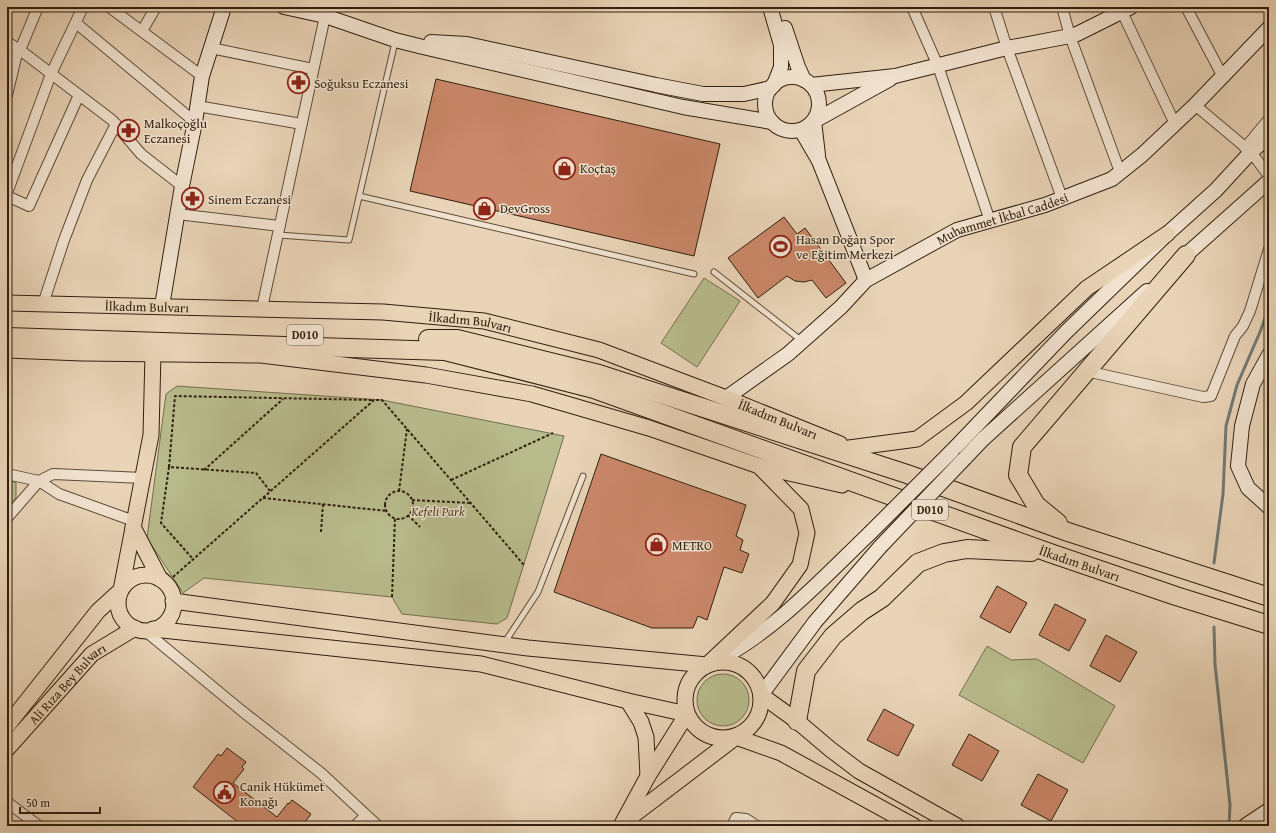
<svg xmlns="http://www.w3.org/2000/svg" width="1276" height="833" font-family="'Gentium Book Plus',serif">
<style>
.green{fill:#b8bc8d;stroke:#746e4d}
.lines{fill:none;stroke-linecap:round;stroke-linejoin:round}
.stream{stroke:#717975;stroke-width:3}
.building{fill:#cb886a;stroke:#301f0d}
.lane-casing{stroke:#5e4c38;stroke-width:7}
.street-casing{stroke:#5e4c38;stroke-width:12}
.secondary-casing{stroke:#301f0d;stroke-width:16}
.primary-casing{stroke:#301f0d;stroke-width:17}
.highway-casing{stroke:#301f0d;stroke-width:20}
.path{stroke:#301f0d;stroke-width:2;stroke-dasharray:3 2;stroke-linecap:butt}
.lane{stroke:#f1e3d0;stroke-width:5}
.street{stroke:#f1e3d0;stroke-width:10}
.secondary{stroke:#f1e3d0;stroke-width:14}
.primary{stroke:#e9d4b7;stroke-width:15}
.highway{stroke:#e9d4b7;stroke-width:18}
.secondary-bridge-casing{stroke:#301f0d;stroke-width:16;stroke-linecap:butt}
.secondary-bridge{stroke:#f1e3d0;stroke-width:14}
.labels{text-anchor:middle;stroke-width:3;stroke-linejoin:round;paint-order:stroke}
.shield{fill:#f1e3d0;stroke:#6a5a48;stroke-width:1}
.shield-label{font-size:12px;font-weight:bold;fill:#301f0d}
.poi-label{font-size:13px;fill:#301f0d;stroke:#f1e3d0;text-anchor:start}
.street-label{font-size:13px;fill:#301f0d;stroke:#f1e3d0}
.park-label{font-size:13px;font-style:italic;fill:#52462d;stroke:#f1e3d0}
</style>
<rect width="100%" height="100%" fill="#e9d4b7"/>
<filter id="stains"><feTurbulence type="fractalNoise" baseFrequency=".005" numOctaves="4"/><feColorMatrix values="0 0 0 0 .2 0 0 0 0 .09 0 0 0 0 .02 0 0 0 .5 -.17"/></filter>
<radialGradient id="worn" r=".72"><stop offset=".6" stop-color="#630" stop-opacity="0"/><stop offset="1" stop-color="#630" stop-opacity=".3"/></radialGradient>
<path class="green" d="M704,278L740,301L697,367L661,343Z
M177,386L382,400L564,436L507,618L497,624L402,614L392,597L204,578L183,593L147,538L166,394Z
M7,482H16V498L7,506Z
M987,646L1011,660L1037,659L1115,706L1083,763L959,695Z
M697 700a26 26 0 1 1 52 0a26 26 0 1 1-52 0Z"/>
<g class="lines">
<path class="stream" d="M1214,563L1223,494L1226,426L1237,385L1260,332L1269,307
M1214,627L1215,664L1230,805L1229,826"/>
</g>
<path class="building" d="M436,79L720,144L694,256L410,191Z
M784,217L797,234L805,228L846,283L826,298L812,280L804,282L795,281L787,276L758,298L728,258Z
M601,454L746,505L736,536L743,540L740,550L749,554L742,573L724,567L707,620L698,616L693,628H652L554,592Z
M997,586L1027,603L1010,633L980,617Z
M1055,604L1086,620L1069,651L1039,635Z
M1106,635L1137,652L1120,682L1090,666Z
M884,709L914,725L898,756L867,740Z
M969,734L999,751L982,781L952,765Z
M227,748L246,762L242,767L244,769L233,783L277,817L288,803L289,804L292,800L311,814L302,826H243L193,787L218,754L221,756Z
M1038,774L1068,790L1051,821L1021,805Z"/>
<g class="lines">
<defs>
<path id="lane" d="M359,196L694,274
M278,235L349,240L395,42
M714,272L802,341
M505,642L538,592L583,476"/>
<path id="street" d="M109,7L202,76
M912,7L938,66L990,221
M994,7L1007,48L1062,198
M1062,7L1070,36L1120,172
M1186,7L1223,77
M1122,12L1175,124
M76,23L195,122
M142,31L156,7
M7,42L20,50L112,120L141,154L182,186
M211,48L313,69
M20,50L38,7
M7,95L18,49
M1195,105L1251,152L1269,176
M197,106L302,124
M1245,148L1269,119
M7,193L51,74L83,7
M7,196L29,206L79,95
M177,214L280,226
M43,304L64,240L87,180L116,124
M262,308L325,16
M1086,371L1203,397L1211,396L1235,336L1243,326L1250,311L1269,249
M7,474L39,481L59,494L134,521
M7,518L39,481L53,474L143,478
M144,630L242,711L321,773L366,815L355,826
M7,802L39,826
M366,815L378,826
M732,826L736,818L746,819L757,826"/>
<g id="secondary">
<path d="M284,7L325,16L395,40L423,47L683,107L772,122"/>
<path d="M770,7L781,45V67L774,85"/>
<path d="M785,28L798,67L804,80"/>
<path d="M431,42L467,44L656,85L703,94H744L771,88"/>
<circle cx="792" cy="104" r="27"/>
<path d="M811,85L895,76L1007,48L1070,36L1077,34L1131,7"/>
<path d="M801,130L819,161L866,280"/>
<path d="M818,155L814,121L890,79"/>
<path d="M1178,262L1269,181"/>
<path d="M162,306L182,186L195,122L202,76L224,7"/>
<path d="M1269,355L1253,384L1242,426L1238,466L1248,488L1269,507"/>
<path id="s1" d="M726,398L788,354L841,307L866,280L957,230L1045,205L1112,179L1142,155L1195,105L1269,28"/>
<path d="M952,451L1066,332L1167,234L1216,190L1251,152L1269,136"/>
<path d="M965,458L983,439L1147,291"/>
<path d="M714,662C774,632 822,579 870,533"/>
<path d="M761,695L815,622L880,547"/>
<path d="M1245,826L1269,810"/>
</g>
<g id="primary">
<path id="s2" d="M7,303L383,312L484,321L599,350L726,398L840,444"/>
<path d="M7,350L82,353L261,355L426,375L532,394L649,428L759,466L842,485"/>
<path d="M849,448L917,439L966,403L1087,288L1167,234"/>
<path d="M133,527L160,579"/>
<circle cx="146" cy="603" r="28"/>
<path d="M173,601L528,648L707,665L773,603L800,565L807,533L801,509L759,466"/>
<path d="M153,629L481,664L628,701L687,714L648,776L622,824"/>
<circle cx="723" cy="700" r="38"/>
<path d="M761,695L797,721L830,749L859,771L957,826"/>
<path d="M628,701L641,722L646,737L648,776"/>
<path d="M7,726L98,611L121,590L151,435L153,353"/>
<path id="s3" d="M7,749L92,654L135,628"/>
<path d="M627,820L736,737L781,753L914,826"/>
</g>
<g id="highway">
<path id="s4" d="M7,337L445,351L594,389L1050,553L1176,596L1269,625"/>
<path d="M428,339H457L599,374L907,474L1068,532L1269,597"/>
<path d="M1058,523L1036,505L1018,475L1022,447L1186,255"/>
<path d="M797,721L806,671L833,636L862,611L882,598L918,563L944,553L967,549L1031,552"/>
</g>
</defs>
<use href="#lane" class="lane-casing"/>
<use href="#street" class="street-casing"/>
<use href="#secondary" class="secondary-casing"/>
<use href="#primary" class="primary-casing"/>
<use href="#highway" class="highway-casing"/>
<path class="path" d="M169,467L161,523L193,559
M204,470L283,399
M451,480L553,433
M270,491L256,473L169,467L175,396L374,400
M399,491L407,429
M385 505a14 14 0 1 1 28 0a14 14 0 1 1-28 0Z
M263,498L387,511
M412,500L470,503
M408,515L420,527
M321,532L323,504
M173,577L374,400H382L524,565
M392,597L395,518"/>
<use href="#lane" class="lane"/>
<use href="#street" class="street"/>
<use href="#secondary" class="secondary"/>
<use href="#primary" class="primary"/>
<use href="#highway" class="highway"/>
<defs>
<path id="secondary-bridge" d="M870,533L952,451
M880,547L965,458"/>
</defs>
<use href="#secondary-bridge" class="secondary-bridge-casing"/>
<use href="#secondary-bridge" class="secondary-bridge"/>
</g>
<defs>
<symbol id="pharmacy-ring" viewBox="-11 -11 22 22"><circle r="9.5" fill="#f1e3d0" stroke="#8f2418" stroke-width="1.5"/><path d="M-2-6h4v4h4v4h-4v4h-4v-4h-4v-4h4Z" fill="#8f2418"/></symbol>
<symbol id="shop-ring" viewBox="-11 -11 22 22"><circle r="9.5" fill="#f1e3d0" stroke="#8f2418" stroke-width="1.5"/><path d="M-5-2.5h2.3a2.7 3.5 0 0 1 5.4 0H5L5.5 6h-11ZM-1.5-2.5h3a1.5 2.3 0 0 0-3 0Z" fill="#8f2418"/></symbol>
<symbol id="stadium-ring" viewBox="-11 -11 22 22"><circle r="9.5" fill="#f1e3d0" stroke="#8f2418" stroke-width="1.5"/><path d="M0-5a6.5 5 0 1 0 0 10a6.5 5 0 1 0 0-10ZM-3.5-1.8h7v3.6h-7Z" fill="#8f2418"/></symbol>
<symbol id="civic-ring" viewBox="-11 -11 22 22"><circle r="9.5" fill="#f1e3d0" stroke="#8f2418" stroke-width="1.5"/><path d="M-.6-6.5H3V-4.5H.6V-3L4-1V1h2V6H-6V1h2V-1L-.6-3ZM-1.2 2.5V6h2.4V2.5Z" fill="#8f2418"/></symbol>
</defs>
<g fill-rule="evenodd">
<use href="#pharmacy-ring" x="286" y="70" width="25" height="25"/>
<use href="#pharmacy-ring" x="116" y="118" width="25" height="25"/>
<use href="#shop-ring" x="552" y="156" width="25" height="25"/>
<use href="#pharmacy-ring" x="180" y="186" width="25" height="25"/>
<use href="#shop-ring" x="472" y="196" width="25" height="25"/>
<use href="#stadium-ring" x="768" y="234" width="25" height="25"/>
<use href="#shop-ring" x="644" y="532" width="25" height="25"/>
<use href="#civic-ring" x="212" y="780" width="25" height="25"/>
</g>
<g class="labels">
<g class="shield">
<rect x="287" y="325" width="36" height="20" rx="3"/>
<rect x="912" y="500" width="36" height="20" rx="3"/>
</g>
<g class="shield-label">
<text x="305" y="339">D010</text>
<text x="930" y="514">D010</text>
</g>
<g class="poi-label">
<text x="314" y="88">Soğuksu Eczanesi</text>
<text x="144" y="128">Malkoçoğlu<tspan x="144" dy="15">Eczanesi</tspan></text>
<text x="580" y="173">Koçtaş</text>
<text x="208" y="204">Sinem Eczanesi</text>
<text x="500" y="213">DevGross</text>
<text x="796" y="244">Hasan Doğan Spor<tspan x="796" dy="15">ve Eğitim Merkezi</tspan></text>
<text x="672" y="550">METRO</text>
<text x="240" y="791">Canik Hükümet<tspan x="240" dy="15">Konağı</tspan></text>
</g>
<g class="street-label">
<text dy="5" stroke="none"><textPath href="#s1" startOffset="334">Muhammet İkbal Caddesi</textPath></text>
<text dy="5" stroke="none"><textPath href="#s2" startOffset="140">İlkadım Bulvarı</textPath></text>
<text dy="5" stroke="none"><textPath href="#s2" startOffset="464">İlkadım Bulvarı</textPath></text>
<text dy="5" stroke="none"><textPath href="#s2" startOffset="788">İlkadım Bulvarı</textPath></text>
<text dy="5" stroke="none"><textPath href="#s4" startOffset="1108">İlkadım Bulvarı</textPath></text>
<text dy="5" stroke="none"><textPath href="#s3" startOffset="89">Ali Rıza Bey Bulvarı</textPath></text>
</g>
<g class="park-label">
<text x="438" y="516">Kefeli Park</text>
</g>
</g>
<rect width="1276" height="833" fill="none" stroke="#e9d4b7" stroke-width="24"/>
<rect x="8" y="8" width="1260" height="817" fill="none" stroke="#301f0d" stroke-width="2"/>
<rect x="12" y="12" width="1252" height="809" fill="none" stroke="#301f0d"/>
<path d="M20 807v6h80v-6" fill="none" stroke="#301f0d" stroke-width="2"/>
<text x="26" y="807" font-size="12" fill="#301f0d" stroke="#f1e3d0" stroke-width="3" paint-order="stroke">50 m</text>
<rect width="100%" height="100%" filter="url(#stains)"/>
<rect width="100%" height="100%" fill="url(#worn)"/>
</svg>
